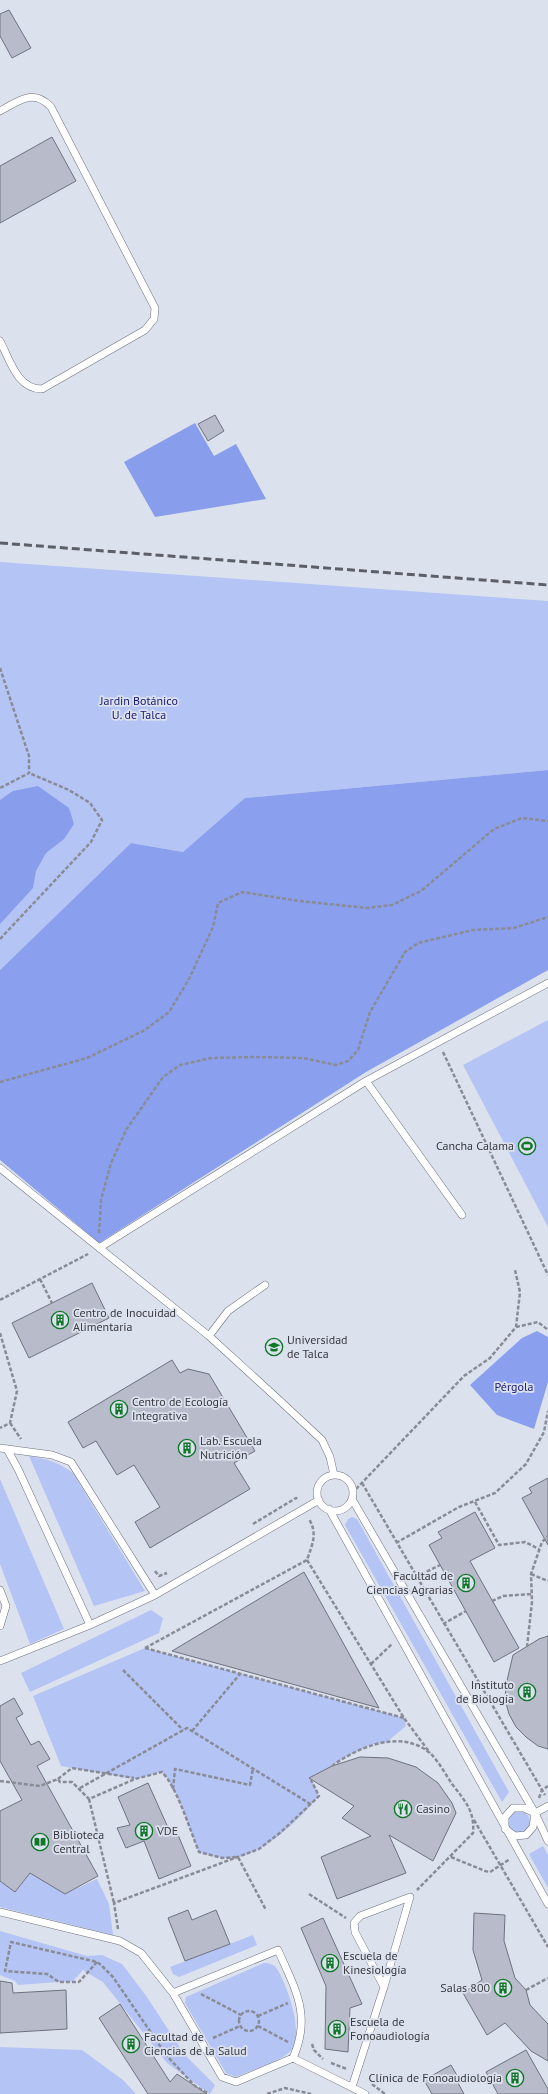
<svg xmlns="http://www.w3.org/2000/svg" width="548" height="2094" font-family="'PT Sans',sans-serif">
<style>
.green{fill:#b4c4f5}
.forest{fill:#8aa0ee}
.water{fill:#889deb}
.building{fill:#b8bcca;stroke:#6e727e}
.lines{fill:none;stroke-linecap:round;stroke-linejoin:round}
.lane-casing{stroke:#6d717d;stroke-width:8}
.path{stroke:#898c96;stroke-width:2.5;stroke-dasharray:4 2;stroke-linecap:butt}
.lane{stroke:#fff;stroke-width:7}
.rail{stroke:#5d5f66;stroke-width:3;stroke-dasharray:8 4;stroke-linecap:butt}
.labels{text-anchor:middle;stroke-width:3.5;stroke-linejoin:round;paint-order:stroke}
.park-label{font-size:12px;fill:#171a73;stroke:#dce1ee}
.poi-label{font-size:12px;fill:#38393f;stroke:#dce1ee;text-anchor:start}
</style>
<rect width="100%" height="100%" fill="#dce1ee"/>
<path class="green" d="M0,562L548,601V770L246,798L183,852L131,843L0,970Z
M548,1020V1227L463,1065Z
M29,1456C46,1459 59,1462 73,1473L145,1591L94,1606Z
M0,1479L64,1629L30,1644L0,1564Z
M352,1517L357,1519L509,1792L502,1802L345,1525L348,1519Z
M151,1610L163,1618L159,1633L30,1692L21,1673Z
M145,1648L404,1718L406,1726L387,1742L370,1745L342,1759L312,1780L319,1796C301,1818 267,1851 238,1857C225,1860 211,1856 199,1852C190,1830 177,1787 162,1772L135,1779L61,1766L33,1696Z
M508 1822a11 11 0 1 1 22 0a11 11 0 1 1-22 0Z
M543,1846L548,1855V1888L529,1854Z
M30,1873L65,1894L97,1879L109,1904L113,1935L0,1907V1881L15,1892Z
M0,1931L87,1956L102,1955L122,1964L147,1997L184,2054L215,2085L210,2094L167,2063L103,1982L84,1971V1969L73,1981L18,1985L15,1981L0,1975Z
M253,1935L257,1945L179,1977L173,1974L170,1967Z
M264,1963C269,1963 274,1964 277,1969C287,1984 303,2031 293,2048C286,2060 249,2071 236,2077L226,2073L185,2003L186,1997Z
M0,2047L82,2050L123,2080L136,2094H0Z"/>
<path class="forest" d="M548,770V970L366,1072L99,1243L0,1160V970L131,843L183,852L245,798Z
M537,1331L548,1337V1382L534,1429L497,1415L470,1385L522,1338Z"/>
<path class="water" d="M195,423L214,456L236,444L266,499L155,517L124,462Z
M38,786L69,808L74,824L64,839L46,853L36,871L33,888L0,924V800L13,791Z"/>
<path class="building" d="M9,10L31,48L12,58L0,36V14Z
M52,137L76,181L0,223V166Z
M215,415L224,431L208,441L198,424Z
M92,1283L109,1318L29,1358L12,1323Z
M172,1360L180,1373L188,1369L209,1374L255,1451L234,1463L250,1489L150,1548L135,1522L160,1507L134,1465L117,1475L96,1441L83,1448L68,1422Z
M548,1478V1545L522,1498L532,1493L529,1488Z
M475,1512L495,1548L470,1561L519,1648L494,1662L429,1545L442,1538L438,1532Z
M304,1572L379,1708L172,1651Z
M548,1636V1749L538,1746L526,1737L516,1727L509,1714L505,1699L506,1685L513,1655L539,1639Z
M14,1698L23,1714L16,1718L31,1745L39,1741L50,1759L37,1766L98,1876L65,1894L30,1873L15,1892L0,1881V1811L22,1800L0,1761V1706Z
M360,1757L388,1758L416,1767L438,1783L452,1803L456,1813L433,1861L389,1835L406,1873L337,1899L321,1857L371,1836L342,1818L354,1806L309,1778L332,1766Z
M148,1783L170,1832L176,1830L191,1866L159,1879L144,1841L126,1848L117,1828L130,1825L118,1797Z
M188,1910L192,1920L216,1910L230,1944L185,1961L168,1918Z
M474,1913L505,1915L504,1941L515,1978L526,1990L530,2005L548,2024V2061L531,2051L505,2023L487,2035L463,1993L482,1980L473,1950Z
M323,1918L362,2004L350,2008L348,2052L325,2049L326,1986L301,1928Z
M0,1981L12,1983L13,1993L66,1990L67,2029L0,2033Z
M120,2004L170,2082L177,2074L207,2094H148L99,2018Z
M526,2050L548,2089V2094H498L486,2072Z
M451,2065L459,2079L457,2081L464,2094H432L424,2080Z"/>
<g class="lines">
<defs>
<path id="lane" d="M0,111C19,101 33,88 51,107L155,308L154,319L145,330L42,389C17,389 10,360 0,341
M366,1081L462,1215
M0,1168L209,1336L277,1398L322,1440L330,1457L334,1475
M99,1248L366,1081L548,983
M209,1336L228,1311L265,1285
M0,1448L52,1455L71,1462L155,1595L90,1625L18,1469L7,1449
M317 1493a18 18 0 1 1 36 0a18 18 0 1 1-36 0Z
M352,1499L535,1813L548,1841
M329,1509L548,1904
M0,1590L6,1606L0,1626
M155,1595L319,1500
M0,1661L90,1625
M513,1808H524L535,1813L533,1827L526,1835L515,1836L505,1829V1817Z
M535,1813L548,1806
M0,1912L120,1941L141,1953L173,1993L222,2077L236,2082L293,2058C312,2015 295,1989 278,1950L173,1993
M384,1987L355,1932L354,1923L360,1916L410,1897
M293,2058L365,2094
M352,2087L384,1987L410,1897"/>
</defs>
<use href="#lane" class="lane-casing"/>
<path class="path" d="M0,668L29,756V773L0,788
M0,939L91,842L102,820L90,803L69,790L29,773
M443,1052L548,1275
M0,1082L87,1058L145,1030L169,1012L189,979L213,927L218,903L242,892L299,901L367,908L392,905L421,891L494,829L522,818L548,821
M99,1233L101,1200L111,1163L126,1130L163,1077L180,1065L211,1058L254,1057L303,1058L336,1065L348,1061L358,1050L370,1012L405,952L418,943L473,930L514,928L548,917
M40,1279L52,1303
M0,1300L88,1254
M516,1327L538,1322L548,1330
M0,1333L17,1391L10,1423L0,1428
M10,1423L21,1439
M362,1483L545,1795
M356,1489L464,1376L490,1358L516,1327L520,1292L515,1270
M475,1502L499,1545L525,1542L539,1549
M253,1524L296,1498L297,1499
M396,1543L459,1507L495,1493L526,1464L544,1432L548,1411
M307,1560L404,1718L430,1753
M155,1571L159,1576L167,1573
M531,1574L548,1581
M416,1577L440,1565
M492,1601L503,1596L531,1594
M443,1624L466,1611
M527,1647L532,1602L531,1574L542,1542L548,1536
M145,1648L307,1560C312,1545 318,1534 309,1519
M145,1648L404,1718
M371,1664L392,1644
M123,1670L183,1730
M192,1731L240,1674
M332,1766C358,1747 402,1728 431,1754C439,1762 446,1775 452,1784C465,1801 475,1811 473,1833L417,1890
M58,1779L72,1768L134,1778
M0,1781L40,1786L58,1779L60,1782H72L89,1799L135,1779L162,1772C177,1787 190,1830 199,1852L222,1858L238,1857L266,1910
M80,1788L187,1728L312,1805
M173,1789L175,1769L250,1785L253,1768
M539,1798L542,1790L548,1786
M89,1799L114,1903
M474,1820L548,1947
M451,1857L485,1871L490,1872L510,1859
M309,1894L346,1918
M118,1929L114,1903L259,1849L281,1832L319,1796L311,1780
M97,1962L79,1982H59L47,1974L5,1971L11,1942L97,1962L101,1965L113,1977L167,2056L195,2086L209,2094
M526,1990L548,1978
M201,1994L241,2015
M239 2021a10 10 0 1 1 20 0a10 10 0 1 1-20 0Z
M258,2016L288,2003
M258,2026L288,2042
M213,2038L240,2026
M312,2044L314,2050L323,2059
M331,2063L347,2069
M372,2084L385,2094
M267,2094L285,2088L311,2094"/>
<use href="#lane" class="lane"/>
<path class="rail" d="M0,543L548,585"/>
</g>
<defs>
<symbol id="stadium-ring" viewBox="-11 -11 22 22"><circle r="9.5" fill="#dce1ee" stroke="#107729" stroke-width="1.5"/><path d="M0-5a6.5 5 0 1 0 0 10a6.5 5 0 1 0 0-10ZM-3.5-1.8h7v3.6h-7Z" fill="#107729"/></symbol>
<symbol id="building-ring" viewBox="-11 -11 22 22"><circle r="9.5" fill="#dce1ee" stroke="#107729" stroke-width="1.5"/><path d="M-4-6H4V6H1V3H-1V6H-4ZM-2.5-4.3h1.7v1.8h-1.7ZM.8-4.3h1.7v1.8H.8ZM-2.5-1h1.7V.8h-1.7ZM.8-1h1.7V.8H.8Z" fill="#107729"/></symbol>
<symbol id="university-ring" viewBox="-11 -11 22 22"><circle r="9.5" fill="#dce1ee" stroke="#107729" stroke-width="1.5"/><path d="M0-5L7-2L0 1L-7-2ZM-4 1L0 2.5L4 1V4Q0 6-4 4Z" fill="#107729"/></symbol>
<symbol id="restaurant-ring" viewBox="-11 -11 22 22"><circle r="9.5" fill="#dce1ee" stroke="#107729" stroke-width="1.5"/><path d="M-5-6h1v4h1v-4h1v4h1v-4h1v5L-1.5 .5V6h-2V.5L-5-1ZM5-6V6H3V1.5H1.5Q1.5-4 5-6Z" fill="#107729"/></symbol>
<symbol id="library-ring" viewBox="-11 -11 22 22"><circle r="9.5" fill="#dce1ee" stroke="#107729" stroke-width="1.5"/><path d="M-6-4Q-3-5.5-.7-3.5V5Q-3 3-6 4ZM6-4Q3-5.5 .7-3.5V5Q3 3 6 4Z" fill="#107729"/></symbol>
</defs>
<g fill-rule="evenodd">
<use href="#stadium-ring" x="517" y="1136" width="20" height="20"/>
<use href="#building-ring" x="50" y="1310" width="20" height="20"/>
<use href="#university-ring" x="264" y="1337" width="20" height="20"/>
<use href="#building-ring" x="109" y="1399" width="20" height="20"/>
<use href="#building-ring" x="177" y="1438" width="20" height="20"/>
<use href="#building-ring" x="456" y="1573" width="20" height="20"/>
<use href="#building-ring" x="517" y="1682" width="20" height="20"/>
<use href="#restaurant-ring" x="393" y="1799" width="20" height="20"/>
<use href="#building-ring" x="134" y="1821" width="20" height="20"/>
<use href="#library-ring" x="30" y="1832" width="20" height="20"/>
<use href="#building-ring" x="320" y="1953" width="20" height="20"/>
<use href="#building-ring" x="493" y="1978" width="20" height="20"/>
<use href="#building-ring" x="327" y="2019" width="20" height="20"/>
<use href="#building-ring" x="121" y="2034" width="20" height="20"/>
<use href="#building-ring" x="505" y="2068" width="20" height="20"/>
</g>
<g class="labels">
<g class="park-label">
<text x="139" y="705">Jardin Botánico<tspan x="139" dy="14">U. de Talca</tspan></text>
<text x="514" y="1391">Pérgola</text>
</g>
<g class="poi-label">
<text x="514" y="1150" text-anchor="end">Cancha Calama</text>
<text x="73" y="1317">Centro de Inocuidad<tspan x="73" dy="14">Alimentaria</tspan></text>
<text x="287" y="1344">Universidad<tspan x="287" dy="14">de Talca</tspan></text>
<text x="132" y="1406">Centro de Ecología<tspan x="132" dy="14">Integrativa</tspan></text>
<text x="200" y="1445">Lab. Escuela<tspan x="200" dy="14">Nutrición</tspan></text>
<text x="453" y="1580" text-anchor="end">Facultad de<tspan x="453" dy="14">Ciencias Agrarias</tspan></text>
<text x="514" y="1689" text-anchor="end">Instituto<tspan x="514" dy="14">de Biología</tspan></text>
<text x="416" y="1813">Casino</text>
<text x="157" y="1835">VDE</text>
<text x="53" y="1839">Biblioteca<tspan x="53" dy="14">Central</tspan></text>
<text x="343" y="1960">Escuela de<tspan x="343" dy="14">Kinesiología</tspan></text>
<text x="490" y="1992" text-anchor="end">Salas 800</text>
<text x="350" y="2026">Escuela de<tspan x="350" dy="14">Fonoaudiología</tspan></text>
<text x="144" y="2041">Facultad de<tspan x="144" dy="14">Ciencias de la Salud</tspan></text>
<text x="502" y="2082" text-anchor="end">Clínica de Fonoaudiología</text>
</g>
</g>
</svg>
